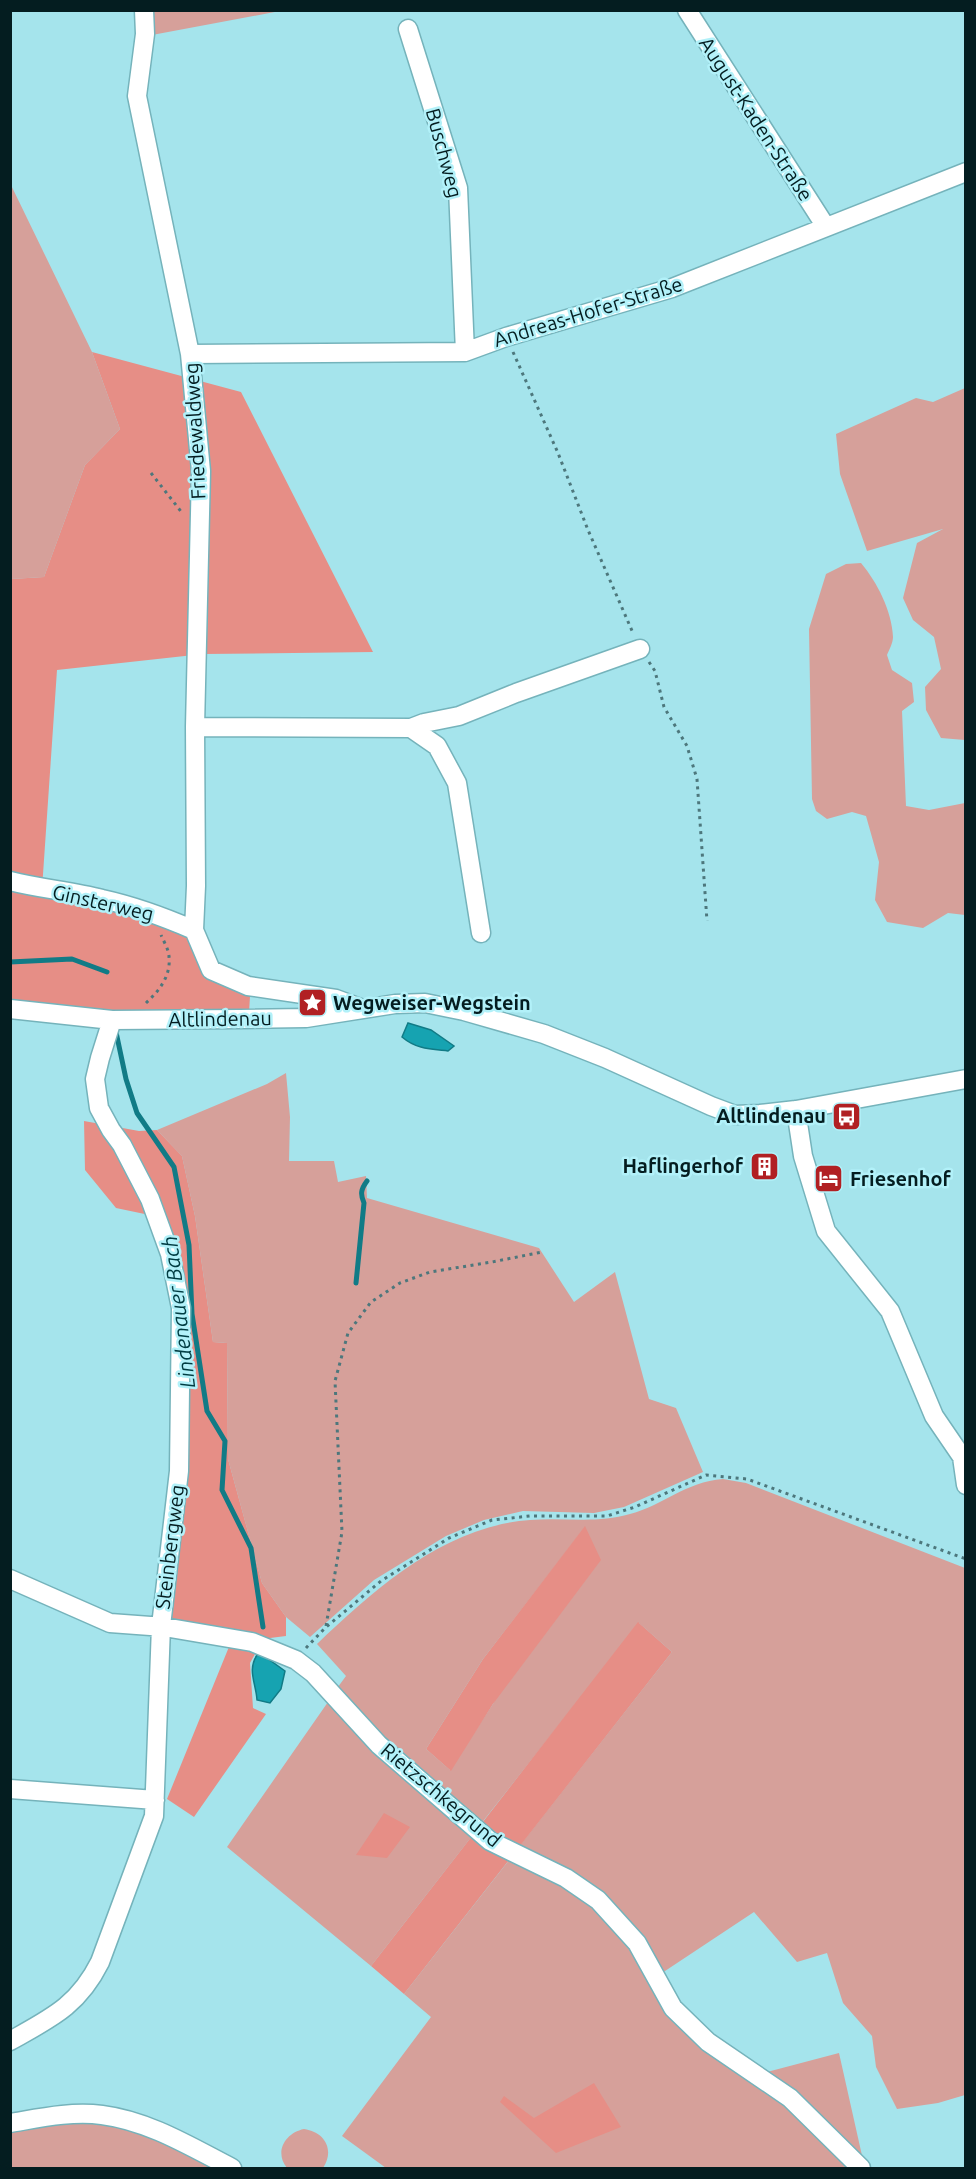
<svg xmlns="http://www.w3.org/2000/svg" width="976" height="2179" font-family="Ubuntu,sans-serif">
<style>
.green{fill:#d6a09a;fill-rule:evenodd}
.forest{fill:#e68e86}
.water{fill:#16a3b1;stroke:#117b86;stroke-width:1.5}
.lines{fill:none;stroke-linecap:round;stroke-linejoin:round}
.stream{stroke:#117b86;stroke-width:5}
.minor-casing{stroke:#75b3bb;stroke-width:21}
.path{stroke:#4d777c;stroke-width:3;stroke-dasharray:3 4.5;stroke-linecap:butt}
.minor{stroke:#fff;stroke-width:18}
.labels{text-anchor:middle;stroke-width:5;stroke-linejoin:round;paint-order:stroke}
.street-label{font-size:20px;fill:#041d20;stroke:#b2f1f9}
.poi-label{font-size:20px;font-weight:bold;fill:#041d20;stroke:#b2f1f9;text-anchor:start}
.water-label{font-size:21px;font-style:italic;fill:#003c42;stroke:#b2f1f9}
</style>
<rect width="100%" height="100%" fill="#a5e4ec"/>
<path class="green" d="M150,10L280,11L152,35Z
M10,183L92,352L120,429L85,465L44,577L11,579Z
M965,388V740L941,738L926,710L925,687L941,669L934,637L913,620L903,598L917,543L943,529L867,551L840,474L836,434L916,398L933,402Z
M861,563C877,582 892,611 893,637C893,643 889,650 887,655L892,670L912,683L914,702L902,711L906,806L929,810L965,803V915L948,913L923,928L887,922L875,900L879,862L866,816L852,812L827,819L816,811L812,799L809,629L826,574L846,564Z
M286,1073L290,1117L289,1161H334L338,1182L366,1176L367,1198L539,1248L574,1302L615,1272L649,1399L676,1408L703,1472L624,1507L594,1513L523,1511L484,1520L446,1536L374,1580L310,1637L286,1617L262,1583L228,1459L227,1343L213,1342L195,1216L182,1156L157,1130L267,1084Z
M723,1479L746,1483L965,1568V2095L938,2103L897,2109L876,2067L872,2036L843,2003L827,1953L797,1962L754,1912L662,1973L627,1924L518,1848L672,1652L639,1623L480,1825L396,1754L335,1691L346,1676L317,1644C376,1588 445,1526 530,1520C564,1517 597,1524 630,1514C664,1505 685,1482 723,1479ZM585,1527L493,1704L450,1770L426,1749L483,1659Z
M328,1702L472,1836L371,1966L227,1847Z
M510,1859L584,1897L635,1952L676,2021L763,2084L851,2168H386L342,2136L431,2017L404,1994Z
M839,2053L863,2160L767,2072Z
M64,2121L99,2122L146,2130L223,2168H11V2131Z
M304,2129C325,2132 335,2150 323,2168H287C274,2152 285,2133 304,2129Z"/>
<path class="forest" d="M92,352L241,392L373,652L203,654L57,670L42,889L194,930L206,975L250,996L249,1013L125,1014L11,1002V579L44,577L85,465L120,429Z
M84,1121L139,1131L157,1130L182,1156L195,1216L213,1342L227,1343L228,1459L262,1583L286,1617V1636L253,1640L255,1654L250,1663L253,1708L266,1714L194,1817L167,1799L233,1637L163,1625L184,1308L159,1217L116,1208L85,1170Z
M585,1526L601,1560L493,1704L451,1771L426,1749L483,1659Z
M638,1622L672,1652L404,1994L371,1966Z
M384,1813L410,1827L387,1858L356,1855Z
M594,2083L621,2127L556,2153L500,2102L504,2096L534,2118Z"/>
<path class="water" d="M408,1023L431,1030L454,1046L448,1051C430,1049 416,1049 402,1037Z
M257,1655L264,1656L285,1671L281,1689L270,1703L257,1700C256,1683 247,1670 257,1655Z"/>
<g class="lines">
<path class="stream" d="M10,962L72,959L107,972
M116,1032L126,1079L137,1113L174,1167L189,1245L192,1314L207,1411L225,1441L222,1490L251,1548L263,1627
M356,1283L364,1203C360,1194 361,1189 367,1181"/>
<defs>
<path id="minor" d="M144,10L145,34L137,96L190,354L201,471L195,727L196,886L194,930L211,970L248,986L336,999L363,1009
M687,10L826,227
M408,29L458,188L465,352
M190,354L465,352L506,337L672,288L966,172
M195,727L411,728L424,723L459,716L516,693L640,649
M411,728L437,746L457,783L481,933
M10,881C41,889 72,891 102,899C134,906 164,917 194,930
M10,1009L112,1020L240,1019L306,1018L395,1004L425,1003L464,1011L544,1034L605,1058L711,1106L735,1115L760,1114L796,1110L966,1079
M796,1110L803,1156L826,1231L890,1311L934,1416L962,1457L966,1485
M10,1579L110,1623L164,1627L252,1642L296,1660L313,1673L379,1745L490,1841L566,1878L598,1900L637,1943L673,2008L708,2042L790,2098L861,2168
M10,1789L155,1800
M10,2041C51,2018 78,2006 100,1962L154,1816L161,1626L179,1471L181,1308L170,1254L150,1199L122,1145L111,1130L99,1108L95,1079L100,1058L112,1020
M10,2123C40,2118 71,2111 102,2115C149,2121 191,2147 232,2168"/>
</defs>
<use href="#minor" class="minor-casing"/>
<path class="path" d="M513,352L558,453L588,530L633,633
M151,473L183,514
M649,662L655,671L664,707L687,746L697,779L707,921
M146,1003C159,991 171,976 169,957C169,950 164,942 161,935
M326,1626L342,1532L335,1381L348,1333L371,1302L400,1283L430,1272L492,1262L542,1252
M306,1648L325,1628L381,1581L449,1538L492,1520L530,1516H607L635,1507L706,1475L747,1479L966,1559"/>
<use href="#minor" class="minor"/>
</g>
<defs>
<symbol id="sight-square" viewBox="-11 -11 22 22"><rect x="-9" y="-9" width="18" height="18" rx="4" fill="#b12023" stroke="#b2f1f9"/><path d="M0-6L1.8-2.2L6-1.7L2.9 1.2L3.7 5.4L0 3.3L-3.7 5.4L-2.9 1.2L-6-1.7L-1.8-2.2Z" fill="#fff"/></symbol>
<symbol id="bus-square" viewBox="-11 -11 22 22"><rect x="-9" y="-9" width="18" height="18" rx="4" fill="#b12023" stroke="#b2f1f9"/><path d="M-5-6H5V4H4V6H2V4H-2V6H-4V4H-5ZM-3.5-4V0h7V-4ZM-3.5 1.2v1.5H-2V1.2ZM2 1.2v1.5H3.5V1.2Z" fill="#fff"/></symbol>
<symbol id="building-square" viewBox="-11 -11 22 22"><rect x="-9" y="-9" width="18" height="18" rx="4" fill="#b12023" stroke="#b2f1f9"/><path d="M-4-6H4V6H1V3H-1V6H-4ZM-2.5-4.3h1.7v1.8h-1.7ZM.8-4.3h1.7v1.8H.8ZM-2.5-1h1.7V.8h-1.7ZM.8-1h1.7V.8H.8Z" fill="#fff"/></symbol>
<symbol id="hotel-square" viewBox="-11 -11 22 22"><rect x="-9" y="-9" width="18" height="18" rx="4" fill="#b12023" stroke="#b2f1f9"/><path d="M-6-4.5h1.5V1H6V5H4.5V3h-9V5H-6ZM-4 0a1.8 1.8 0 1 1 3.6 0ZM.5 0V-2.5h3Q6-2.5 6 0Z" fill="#fff"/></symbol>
</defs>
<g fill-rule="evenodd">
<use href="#sight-square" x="296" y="986" width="33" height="33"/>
<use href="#bus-square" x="830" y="1100" width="33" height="33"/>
<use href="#building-square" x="748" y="1150" width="33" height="33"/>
<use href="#hotel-square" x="812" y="1162" width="33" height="33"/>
</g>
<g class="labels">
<g class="street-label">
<text transform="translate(756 119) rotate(57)" y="7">August-Kaden-Straße</text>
<text transform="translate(444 153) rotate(75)" y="7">Buschweg</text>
<text transform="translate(588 312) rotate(-17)" y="7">Andreas-Hofer-Straße</text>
<text transform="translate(195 431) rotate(-93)" y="7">Friedewaldweg</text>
<text transform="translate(103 903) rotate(13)" y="7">Ginsterweg</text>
<text transform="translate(220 1019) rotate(-1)" y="7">Altlindenau</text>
<text transform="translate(170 1547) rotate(-83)" y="7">Steinbergweg</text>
<text transform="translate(441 1795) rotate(40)" y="7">Rietzschkegrund</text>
</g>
<g class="poi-label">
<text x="333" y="1010">Wegweiser-Wegstein</text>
<text x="826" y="1123" text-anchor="end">Altlindenau</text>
<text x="743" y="1173" text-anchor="end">Haflingerhof</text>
<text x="850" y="1186">Friesenhof</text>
</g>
<g class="water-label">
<text transform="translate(179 1312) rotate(-97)" y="7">Lindenauer Bach</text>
</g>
</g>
<rect width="976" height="2179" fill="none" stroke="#041d20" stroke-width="24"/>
</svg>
